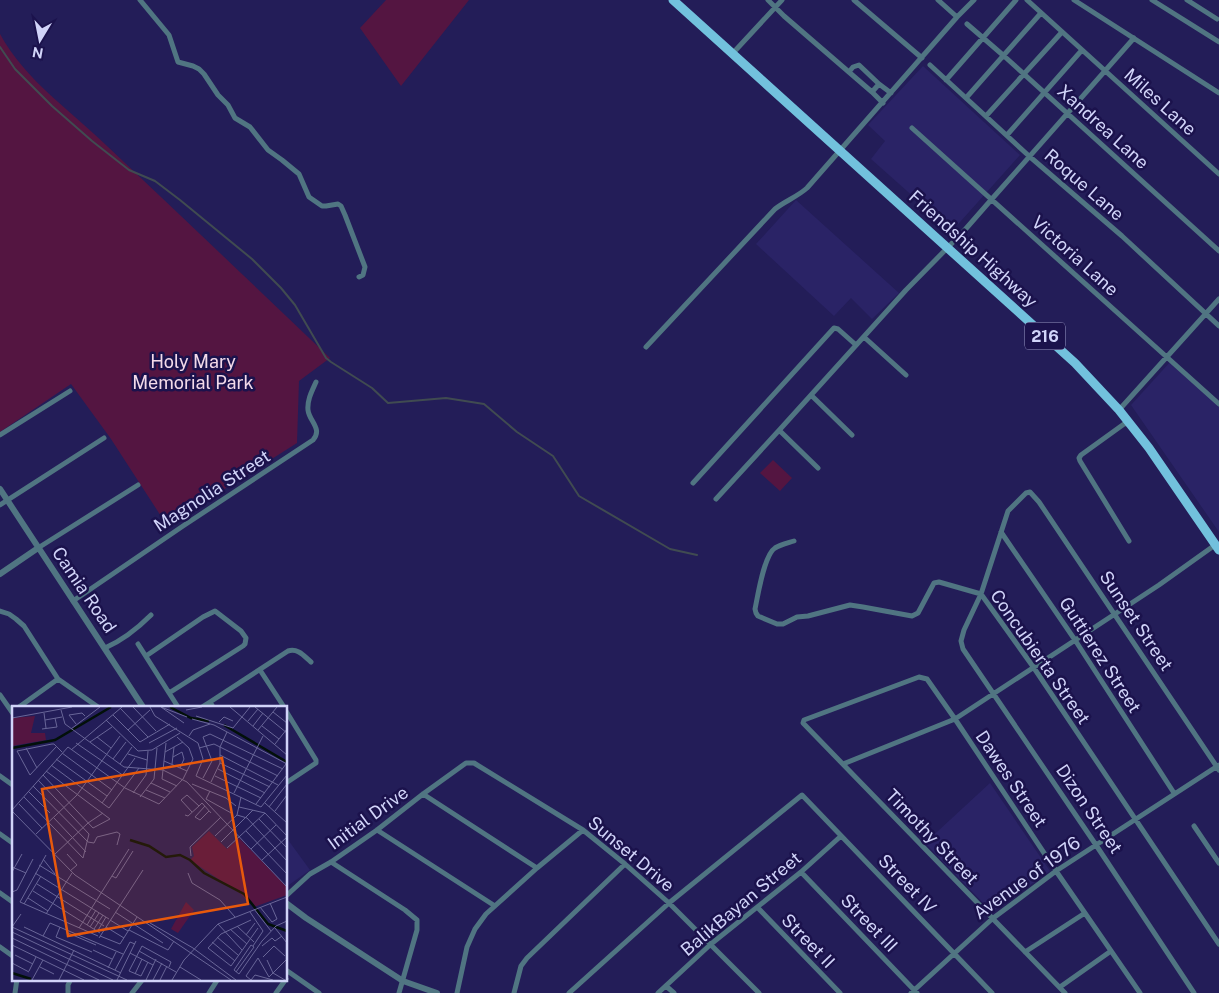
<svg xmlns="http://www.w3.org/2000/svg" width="1219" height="993" font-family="'Public Sans',sans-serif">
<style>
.built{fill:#2a2366}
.green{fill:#541541}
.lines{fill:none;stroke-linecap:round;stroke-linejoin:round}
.stream{stroke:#404b51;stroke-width:2}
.minor{stroke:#507582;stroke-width:5}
.tertiary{stroke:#507582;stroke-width:6}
.primary{stroke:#72c1dd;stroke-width:9}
.labels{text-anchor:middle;stroke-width:5;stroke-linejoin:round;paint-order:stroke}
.shield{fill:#1b124c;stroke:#9a9ac5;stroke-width:1}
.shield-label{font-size:16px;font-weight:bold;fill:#d1d4f9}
.street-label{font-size:18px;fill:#d1d4f9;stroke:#1b124c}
.park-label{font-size:18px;fill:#f3dae9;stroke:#1b124c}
.inset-river{fill:none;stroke:#021009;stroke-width:2.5}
.inset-road{fill:none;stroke:#696698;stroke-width:1}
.view{fill:#e8590c;fill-opacity:0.15;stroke:#e8590c;stroke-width:2.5}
.inset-edge{fill:none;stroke:#d1d4f9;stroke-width:2.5}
</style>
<rect width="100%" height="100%" fill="#231d58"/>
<path class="built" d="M923,66L1020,155L952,231L871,159L885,141L868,125Z
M796,200L899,293L872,319L851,298L834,316L756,244Z
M1171,361L1219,404V532L1131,405Z
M990,783L1050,871L992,912L925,843Z
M286,837L310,870L286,887Z"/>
<path class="green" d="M386,0H469L401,86L360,28Z
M0,34C25,80 70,110 107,146C181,216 256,287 330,358L299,381L297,443L196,507L168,527L111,439L71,384L0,432Z
M773,460L792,478L780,491L760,473Z"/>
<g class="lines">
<path class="stream" d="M0,47L15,69L52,106L92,141L129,170L155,181L180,200L252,259L281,288L295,305L326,358L331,362L372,388L388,403L446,398L484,404L517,432L553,456L579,496L670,549L697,555"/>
<path class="minor" d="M140,0L169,35L178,62L193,66L199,69L204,74L218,95L228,105L235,118L250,127L268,150L282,160L299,174L309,197L322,206H326L338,204L341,206L345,215L365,267L363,275L359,277
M768,0L784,16L872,92L883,103
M854,0L922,58
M938,0L957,17
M1027,0L1219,174
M1074,0L1219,93
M1152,0L1219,42
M1187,0L1217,19
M967,24L1004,56L1219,251
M733,53L782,0
M930,65L1029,156L1122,236L1219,326
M849,72L853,67L859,65L879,84
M946,80L1016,0
M872,92L879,84L891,93
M966,98L1041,13
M986,116L1062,32
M912,128L1219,404
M1007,135L1082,50
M864,337L906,375
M646,347L775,209C785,201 797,197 807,188L957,17L974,0
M811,395L852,435
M1119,410L1219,299
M1128,423L1124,424L1081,455L1079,458L1080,461L1129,541
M780,431L818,468
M0,435L70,391
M693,483L834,328L838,329L856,345
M716,499L783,426L906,290L963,232L991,200L1134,38
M0,505L104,438
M1001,532L1075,640L1174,793
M794,541C788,543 780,545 775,548C764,555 758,595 755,609L756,613L758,616L777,624H783L797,617L808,616L850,605L863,607L912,616L918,613L934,583L939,582L981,594L1034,668L1219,944
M38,548L138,485
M73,601L183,526L313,440C323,429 309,421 308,410C307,400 312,391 316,382
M0,611L9,614L16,619L24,626L58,679L98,707
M138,644L178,707
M105,648C123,640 137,629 151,615
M146,656L203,617L215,611L241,631L246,638L245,644L243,646L169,693
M260,670L284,707
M0,695L14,715
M19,707L58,679
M202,707L210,702
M213,707L210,702L288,651C298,648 304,656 311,662
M286,711L316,760V763L286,783
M843,764L955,719L1159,585L1215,545
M0,776L14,786
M423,794L537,868
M1194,826L1219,863
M377,830L495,906
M0,834L14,844
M331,862L405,910L417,920V930L399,993
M801,872L917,993
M0,893L14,903
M286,896L310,874L331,862L377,830L423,794L466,763H474L583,830L625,864L669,903L759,993
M758,908L840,993
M0,947L14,957
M1025,952L1085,913
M286,970L319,993
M666,986L674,993
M1060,987L1111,951
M15,993L17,979
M68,993V985L71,979
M132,993L143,979
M209,993L218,979
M276,993L286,979
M457,993L467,947L475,929L486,914L537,868L583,830
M514,993L521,966L527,958L625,864
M569,993L669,903L802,795L992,993
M658,993L711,944L801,872L841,836
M911,993L992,919L1056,871L1219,765
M1065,993L834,755L803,723L804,720L919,677L927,679L955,719L1056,871L1140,993
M1194,993L1096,845L963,649L961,641L964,630L981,594L1008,511L1026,493L1030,492L1039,502L1219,770"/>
<path class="tertiary" d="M0,489L143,707
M0,574L38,548
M286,903L306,918L403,981L437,993"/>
<path class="primary" d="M673,0L1075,363L1119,410L1149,448L1219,550"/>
</g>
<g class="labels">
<rect class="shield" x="1025" y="322.5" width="40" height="27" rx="4"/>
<g class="shield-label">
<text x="1045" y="342">216</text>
</g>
<g class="street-label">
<text transform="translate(1160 102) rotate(42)" y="6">Miles Lane</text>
<text transform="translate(1103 127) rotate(42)" y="6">Xandrea Lane</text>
<text transform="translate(1084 185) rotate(41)" y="6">Roque Lane</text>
<text transform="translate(973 249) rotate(42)" y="6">Friendship Highway</text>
<text transform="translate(1075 256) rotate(42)" y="6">Victoria Lane</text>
<text transform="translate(212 491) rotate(-33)" y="6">Magnolia Street</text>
<text transform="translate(84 590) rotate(56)" y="6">Camia Road</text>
<text transform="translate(1136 621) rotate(56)" y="6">Sunset Street</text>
<text transform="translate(1100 655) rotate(57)" y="6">Guttierez Street</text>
<text transform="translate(1040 657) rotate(55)" y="6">Concubierta Street</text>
<text transform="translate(1011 779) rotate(56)" y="6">Dawes Street</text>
<text transform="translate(1089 809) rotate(56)" y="6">Dizon Street</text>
<text transform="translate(368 818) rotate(-36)" y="6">Initial Drive</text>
<text transform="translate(932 837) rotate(46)" y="6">Timothy Street</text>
<text transform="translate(631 854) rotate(40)" y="6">Sunset Drive</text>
<text transform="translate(1027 878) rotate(-36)" y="6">Avenue of 1976</text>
<text transform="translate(907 884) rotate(46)" y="6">Street IV</text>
<text transform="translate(741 904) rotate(-40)" y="6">BalikBayan Street</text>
<text transform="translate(869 923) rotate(46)" y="6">Street III</text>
<text transform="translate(808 941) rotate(46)" y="6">Street II</text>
</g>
<g class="park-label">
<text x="193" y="368">Holy Mary<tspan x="193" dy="21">Memorial Park</tspan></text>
</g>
</g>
<g transform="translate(12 706)">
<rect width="275" height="275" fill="#231d58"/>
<path d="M23,10L19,27H33L34,34L0,40V12ZM197,125L215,143L227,132L275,181V189L242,201L229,188L178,154L182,150L180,141ZM174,196L182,204L166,227L159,223Z" fill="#541541"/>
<path class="inset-river" d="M158,1L179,12L197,15M212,19L275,56M0,42L43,34L99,1M118,134L137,140L154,151L168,149L178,154L192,167L232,188L256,218L275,225M0,267L19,273"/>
<path class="inset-road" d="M121,1L144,25M138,1L143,10L186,37L191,53L184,70L249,101L275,69M149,1L172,17M149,1L175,11M218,1L275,49M243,1L275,27M108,2L136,31M49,4L53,18L112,61L151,64L175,76L275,181M174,4L190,1M261,6L275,17M32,7L34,22M101,9L128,36L158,18M184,10L221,22L238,1M0,12L60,1M180,13L202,19L275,58M33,14L50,11M94,14L126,45L140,44L168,27M236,15L246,3M207,16L212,11L221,15M64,18L57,9L70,7L73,10M241,20L251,7M250,20L267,33M30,23L45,21L43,12M59,23L88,1M116,24L138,4M246,24L265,1M177,30L181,24L198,18M85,31L99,42M78,36L100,21M64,37L112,70M137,37L165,22M154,37L150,73L165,80M263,38L275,23M44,41L18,69L5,45L40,38H42L50,46M14,42L25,62M187,42L202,38L266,70M59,44L110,1M153,46L171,36M50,47L100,84M116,48L135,54M208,49L266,79M161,51L170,46L172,53L168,62M44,53L95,90M101,53L114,36M152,55L175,65M208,57L258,81M108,58L120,41M160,58L162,41M39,59L97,102L127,62M206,63L253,87M31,69L81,122L98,113L34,65M203,70L249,92M191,72L200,55L191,31L198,28L271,63M199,76L208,57V41L215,26M139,77L158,86M180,78L214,92L224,100M21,80L76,136L82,137L85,131L105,126L108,128L105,139M134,84L153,92M16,85L38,107M198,85L194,93L221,108M121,87L134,69L136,45M222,87L251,30M12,91L71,152L77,128L26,74M128,91L142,73L145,42M90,97L123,52M253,97L275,117M7,98L30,122M244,98L274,58M187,100L190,97L199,107M193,100L183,111L188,114L197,105M227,101L253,107L275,130M257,101L275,78M0,104L56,41L113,82L147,98L171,73L181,53L177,42L165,31M0,105L63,169L219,274M263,105L275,89M173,109L176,110L187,100L175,89L169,94L180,106M225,109L235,112L275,155M42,112L74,146M247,113L275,142M234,125L275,168M24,128L65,89L108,30M203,130L225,109L229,91M209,136L241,104M215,142L253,107M239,143L264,119M43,148L76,117L91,107M55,148L65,159L58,165M34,149L8,196L86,230M179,150L178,141L209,111M31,153L43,168M250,154L275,131M27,159L98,203M0,161L14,167M0,166L10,148M23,167L97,213M176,167L180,177L208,194L223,211M100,170L104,172L121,145M25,178L92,220M21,185L88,227M0,186L5,184L21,153M16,192L36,205M12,198L29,170M248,201L260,216L265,213L258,197M242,203L259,225M103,206L151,237M238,206L251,225L241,240M34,208L60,167M98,214L116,225M239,214L209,228L196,242L219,260L246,222M138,217L181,242L224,274M206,218L230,244M75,219L84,204M225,220L242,236M0,221L115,274M0,221L9,208M12,221L109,267M48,221L44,231L80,246M78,221L87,207M94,221L112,232M67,222L117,143M263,222L275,237M82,223L91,209M218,223L235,238M117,224L156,244L162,235M0,226L101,274M85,226L94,211M56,227L84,239M234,229L243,217M31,230L38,217L111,248M88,230L108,238L125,211M205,231L226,249M0,232L87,274M87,232L131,164M200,236L223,255M0,239L72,274M250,240L260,232L263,235L270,230M81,244L100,253M127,245L164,266M118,247L141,259M3,249L21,258M251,251L262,240L273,250M255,254L261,267L273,274M136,256L129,270L117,265L130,240L159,256L157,261M0,257L17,266M28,261L42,268M168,261L189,274M96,262L104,246M103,264L118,236L123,238M17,265L24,251M224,266L242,241L239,239L222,264L227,268L250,235L264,220L275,215M123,268L130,253M257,271L275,253M20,274L31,254M47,274L62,244M105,274L124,235M134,274L144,253M141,274L150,257M148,274L155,260M160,274L172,254L206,218L275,191M239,274L234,270L246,252L257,271M239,274L243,269L261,274"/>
<path class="view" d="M210,52L236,198L56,230L30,83Z"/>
<rect width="275" height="275" class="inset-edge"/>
</g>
<g transform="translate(40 40) rotate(190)" stroke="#1b124c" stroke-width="4" paint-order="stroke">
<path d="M0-4L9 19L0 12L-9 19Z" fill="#d1d4f9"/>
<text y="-8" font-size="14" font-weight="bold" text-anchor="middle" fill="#d1d4f9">N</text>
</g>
</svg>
